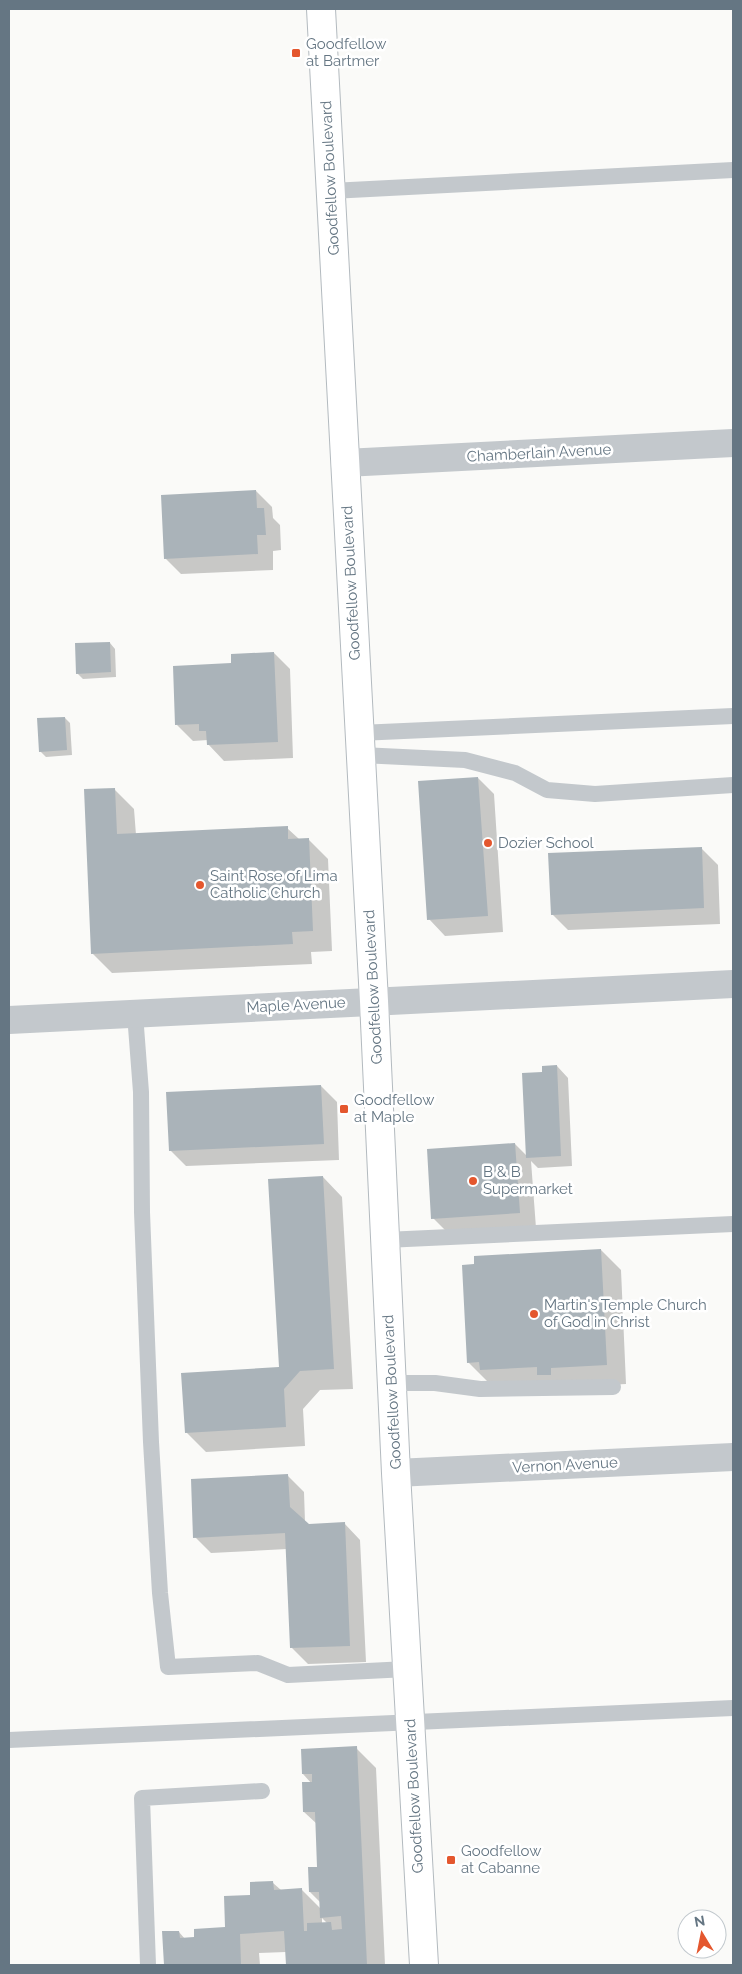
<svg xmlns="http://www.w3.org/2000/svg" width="742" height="1974" font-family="Raleway,sans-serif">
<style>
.shadow{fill:#0003;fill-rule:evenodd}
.building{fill:#aab3b9}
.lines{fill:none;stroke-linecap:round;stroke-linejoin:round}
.secondary-casing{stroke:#b3babf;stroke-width:30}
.service{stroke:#c3c8cc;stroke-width:16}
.minor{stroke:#c3c8cc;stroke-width:28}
.secondary{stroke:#fff;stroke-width:28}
.poi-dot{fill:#e4572e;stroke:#fff;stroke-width:2}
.labels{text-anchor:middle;stroke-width:5;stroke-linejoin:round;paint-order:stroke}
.poi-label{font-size:15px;fill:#657683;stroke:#fff;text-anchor:start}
.street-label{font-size:15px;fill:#657683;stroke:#fff}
</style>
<rect width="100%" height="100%" fill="#fafaf8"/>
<path class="shadow" d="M256,491L272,507L273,518L280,525L281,550L273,551V570L181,574L165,558Z
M110,643L115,649L116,677L83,679L77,673Z
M274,653L290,669L293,758L224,761L208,744V740L193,741L177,725L233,665Z
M65,718L70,723L72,755L46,757L40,751Z
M478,778L494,794L503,932L445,936L429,919Z
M114,789L134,809L136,835L287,828L299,839H308L328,859L332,951L311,952L312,964L112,973L92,953Z
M702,849L718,865L720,924L568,930L552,914Z
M557,1066L568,1078L572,1166L538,1168L531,1161L536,1228L449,1234L433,1218L515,1144L527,1156L544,1073Z
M321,1086L337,1102L339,1160L186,1166L170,1150Z
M323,1177L342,1197L353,1389L320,1390L303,1409L305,1446L206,1452L186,1432L280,1369Z
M601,1250L621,1270L626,1384L570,1387L488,1382L468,1362Z
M288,1476L304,1492L305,1522L309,1525L344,1523L360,1540L366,1662L308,1664L292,1648L287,1549L211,1553L195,1537Z
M356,1748L376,1768L385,1965H287L286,1952L259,1953L260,1965H165L164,1932H179L185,1939L195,1938L227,1928L252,1896L273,1883L281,1890H302L320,1908V1902L310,1892L319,1868L317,1824L304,1812L312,1784L303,1774ZM322,1918L327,1923L322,1924Z"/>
<path class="building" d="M256,490L257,508H264L266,535H257L258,554L164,559L161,495Z
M110,642L111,672L76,674L75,643Z
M274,652L278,742L207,745L206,731H199V724L175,725L173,666L231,663V654Z
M65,717L67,750L39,752L37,718Z
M478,777L488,916L427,920L418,781Z
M115,788L117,834L288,826V839L309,838L313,931L292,932L293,944L91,954L84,789Z
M702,847L704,908L551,915L548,853Z
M557,1065L561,1156L526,1158L522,1073L542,1072V1066Z
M321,1085L324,1144L169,1151L166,1092Z
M515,1143L520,1213L431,1219L427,1149Z
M323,1176L334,1369L300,1371L284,1389L286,1427L185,1433L181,1373L279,1367L268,1179Z
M601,1249L607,1365L551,1368V1375H537V1367L480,1370L479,1362L467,1363L462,1265L474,1264V1256Z
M288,1474L290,1507L309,1524L345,1522L350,1646L290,1648L285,1533L193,1538L191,1479Z
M357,1746L367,1965H286L284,1931L240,1934L241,1965H164L162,1931H179L180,1938L194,1937V1929L225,1927L224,1896L250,1895V1882L273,1881L274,1890L302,1888L304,1931H307V1923L331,1922L332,1930L342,1929L341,1916L320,1918L319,1892H309L308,1867H317L315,1812H303L302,1782H312V1774H302L301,1749Z"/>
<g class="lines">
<defs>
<path id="secondary" d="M321,9L374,1001L396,1473L424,1965"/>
</defs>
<use href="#secondary" class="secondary-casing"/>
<path class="service" d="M331,191L733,170
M359,733L733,716
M361,755L465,760L515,773L547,790L595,794L733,785
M135,1014L141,1092L142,1212L151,1442L160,1593L168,1667L258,1663L288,1675L407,1669
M385,1240L733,1224
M392,1383H435L480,1389L613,1387
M9,1740L733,1708
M148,1965L142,1798L262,1791"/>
<path class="minor" d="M345,463L733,443
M9,1020L733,984
M396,1473L733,1457"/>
<use href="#secondary" class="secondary"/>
</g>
<g class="poi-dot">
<rect x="291" y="48" width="10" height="10" rx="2.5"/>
<circle cx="488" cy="843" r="5"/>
<circle cx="200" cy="885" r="5"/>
<rect x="339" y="1104" width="10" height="10" rx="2.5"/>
<circle cx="473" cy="1181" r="5"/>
<circle cx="534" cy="1314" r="5"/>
<rect x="446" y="1855" width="10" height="10" rx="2.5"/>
</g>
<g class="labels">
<g class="poi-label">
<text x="306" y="49">Goodfellow<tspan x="306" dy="17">at Bartmer</tspan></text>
<text x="498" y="848">Dozier School</text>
<text x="210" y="881">Saint Rose of Lima<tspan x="210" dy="17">Catholic Church</tspan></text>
<text x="354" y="1105">Goodfellow<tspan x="354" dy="17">at Maple</tspan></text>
<text x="483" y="1177">B &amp; B<tspan x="483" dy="17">Supermarket</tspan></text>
<text x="544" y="1310">Martin's Temple Church<tspan x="544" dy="17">of God in Christ</tspan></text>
<text x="461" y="1856">Goodfellow<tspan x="461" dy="17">at Cabanne</tspan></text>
</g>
<g class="street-label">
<text transform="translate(330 178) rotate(-93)" y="5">Goodfellow Boulevard</text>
<text transform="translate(539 453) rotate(-3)" y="5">Chamberlain Avenue</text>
<text transform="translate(351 583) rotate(-93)" y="5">Goodfellow Boulevard</text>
<text transform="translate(373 987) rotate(-93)" y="5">Goodfellow Boulevard</text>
<text transform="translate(296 1005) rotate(-3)" y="5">Maple Avenue</text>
<text transform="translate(392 1392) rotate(-93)" y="5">Goodfellow Boulevard</text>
<text transform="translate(565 1465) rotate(-3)" y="5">Vernon Avenue</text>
<text transform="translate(414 1796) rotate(-93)" y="5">Goodfellow Boulevard</text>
</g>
</g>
<rect width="742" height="1974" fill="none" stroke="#657683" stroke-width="20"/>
<g transform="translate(702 1934) rotate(350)"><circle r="24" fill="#ffffff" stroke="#c1c8cd"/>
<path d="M0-4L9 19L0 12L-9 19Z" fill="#e4572e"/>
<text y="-8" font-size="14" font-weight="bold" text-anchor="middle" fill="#657683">N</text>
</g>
</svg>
